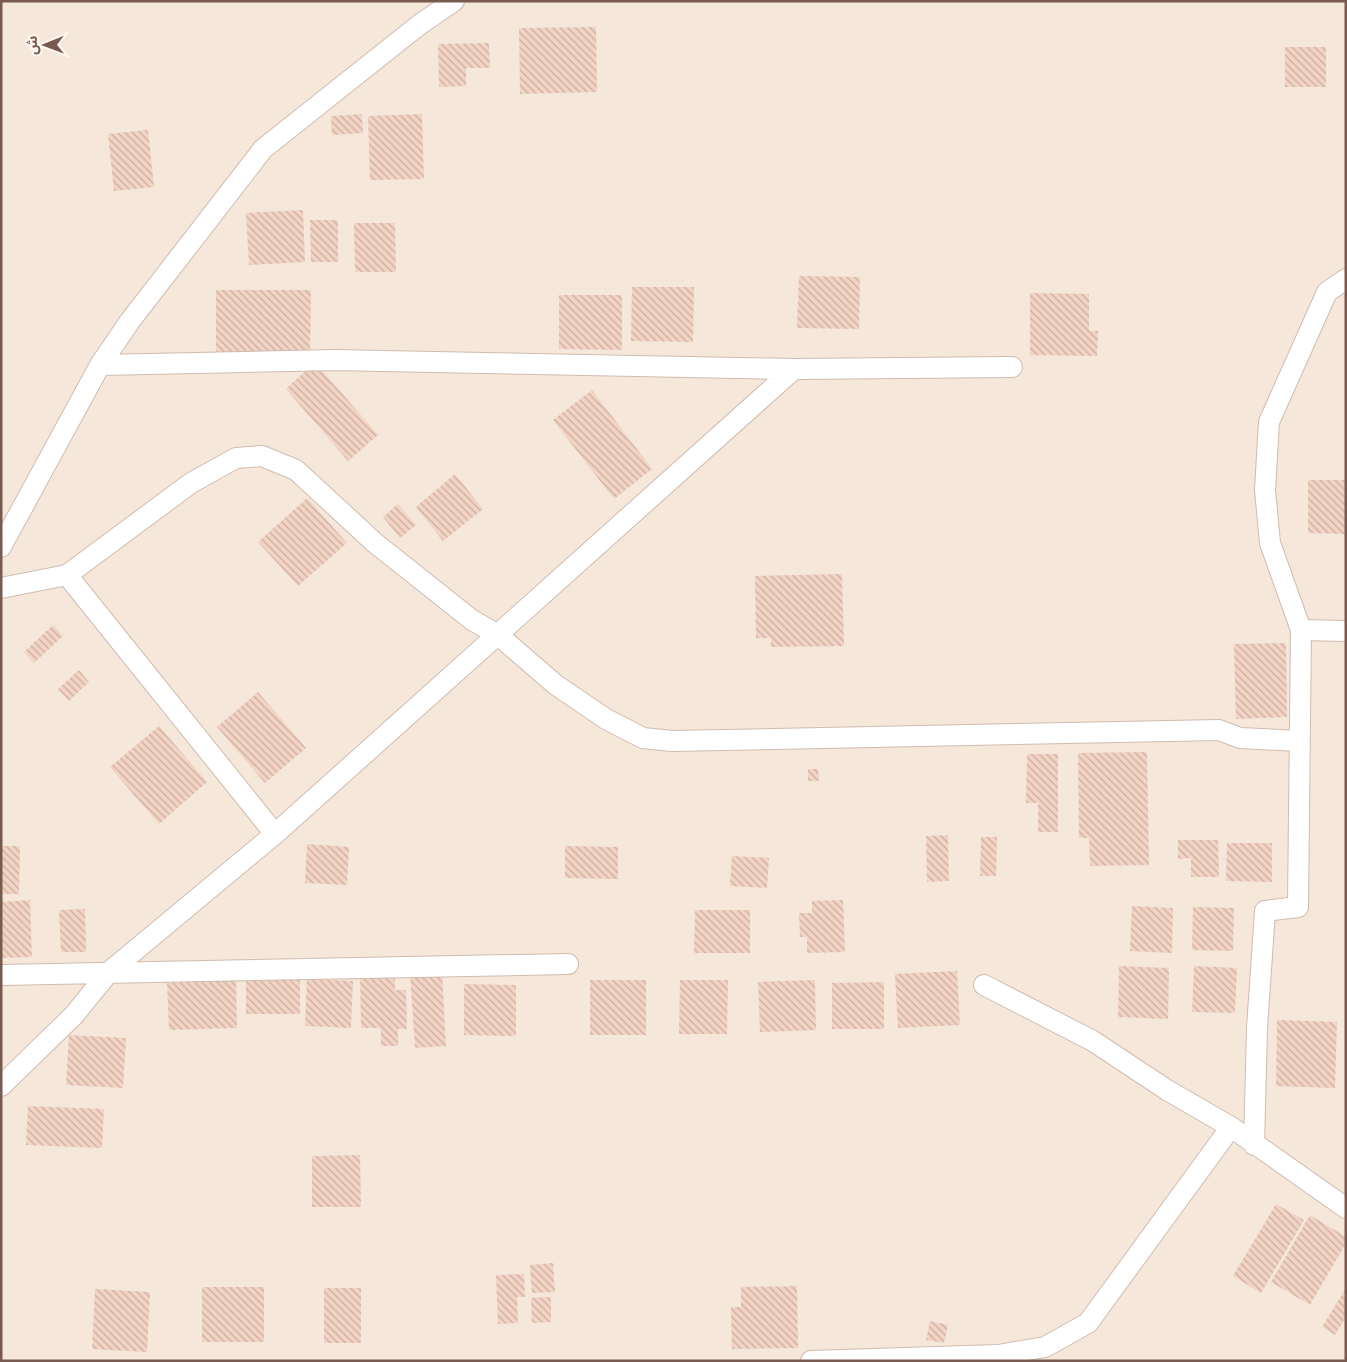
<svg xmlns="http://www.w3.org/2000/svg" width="1347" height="1362" font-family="Figtree,'Noto Sans Arabic',sans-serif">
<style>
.residential{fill:#f5e7da}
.building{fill:url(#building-back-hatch)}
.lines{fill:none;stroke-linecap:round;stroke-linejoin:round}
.minor-casing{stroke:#d0bcb0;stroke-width:22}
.minor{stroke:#fff;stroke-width:20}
</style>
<defs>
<pattern id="building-back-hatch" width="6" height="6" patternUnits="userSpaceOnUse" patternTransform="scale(1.25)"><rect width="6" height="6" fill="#f2d3c4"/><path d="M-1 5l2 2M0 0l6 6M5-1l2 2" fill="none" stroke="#c9aea1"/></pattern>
</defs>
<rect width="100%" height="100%" fill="#fdf5ec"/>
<path class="residential" d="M1,1H1346V1361H1Z"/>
<path class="building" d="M596,27L597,92L520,94L519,28Z
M489,43L490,68H466V86L439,87L438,44Z
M1285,47H1326V87H1285Z
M362,114L363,133L332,135L331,116Z
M422,114L424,179L370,180L368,116Z
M148,130L154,187L114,191L108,134Z
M303,210L305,262L249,265L246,213Z
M310,220H338V262H311Z
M354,223H395L396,272H355Z
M799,276L860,277L859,329L797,328Z
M632,287H694L693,342L631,341Z
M216,290H311L310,354L216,353Z
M1030,293L1089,294V331H1098L1097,356L1030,355Z
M559,295H622V350L559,349Z
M315,362L378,435L348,461L286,389Z
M592,390L652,469L614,499L553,420Z
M455,474L483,509L443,541L416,507Z
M1308,480H1346V534L1308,533Z
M307,498L347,543L298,586L258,542Z
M398,504L416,525L400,538L383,517Z
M842,574L844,646L771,647V638H756L755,576Z
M53,625L63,636L34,663L24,652Z
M1286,643L1287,717L1236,719L1234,644Z
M79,670L89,682L69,701L58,689Z
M258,692L306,748L265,783L217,727Z
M159,726L207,782L159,824L110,767Z
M1147,752L1149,865L1090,866L1089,838H1079L1078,753Z
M1027,754H1058V832H1038V803H1026Z
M808,769H818L819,781H808Z
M948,835L949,881L927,882L926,836Z
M981,837H997L996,876H980Z
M1178,840H1218L1219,877H1191V858L1178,859Z
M1227,843H1272V882L1226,881Z
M307,844L349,847L347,885L305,883Z
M1,846H20L19,894H1Z
M565,846L618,847V879L565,878Z
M732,856L769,858L767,888L730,886Z
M30,900L32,957L1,958V902Z
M843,900L845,952L807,953V937H800L799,913H812V901Z
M1132,906L1173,908L1172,953L1130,951Z
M1193,907L1234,908L1233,951L1192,950Z
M85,909L86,952H61L59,910Z
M695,910H750V953H694Z
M1119,966L1169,968L1168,1019L1118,1017Z
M1194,966L1237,968L1235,1013L1192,1012Z
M957,971L960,1025L898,1028L895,974Z
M442,972L446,1046L415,1048L410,974Z
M360,974H395V990H406L407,1029H398V1046H381V1028H361Z
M246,979H300V1014H246Z
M307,979L353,981L351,1028L305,1026Z
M236,980L237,1028L169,1030L167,983Z
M590,980H646V1035H590Z
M680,980H728L727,1034H679Z
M815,980L816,1030L760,1032L758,982Z
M884,982V1029H832V983Z
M464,984L516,985V1036L464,1035Z
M1277,1020L1337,1022L1335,1088L1276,1086Z
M69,1035L126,1038L123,1088L66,1085Z
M28,1106L104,1109L102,1148L26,1145Z
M360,1155L361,1207H312V1156Z
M1276,1204L1304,1220L1261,1293L1233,1276Z
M1310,1215L1346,1237V1243L1310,1305L1271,1282Z
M553,1263L555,1292L532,1293L530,1265Z
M524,1274L525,1297H517L518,1323L498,1324L496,1275Z
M797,1286L798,1348L732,1349L731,1307H741V1287Z
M202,1287H264V1342H202Z
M324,1288H361V1343H324Z
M1346,1288V1317L1335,1335L1322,1327Z
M95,1289L150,1292L147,1352L92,1349Z
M551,1297V1322L532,1323L531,1298Z
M930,1321L948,1325L944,1343L926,1340Z"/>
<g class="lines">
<defs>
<path id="minor" d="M100,365L333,360L794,369L1012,367
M1,547L100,365L130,321L263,149L419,25L454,1
M67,575L275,834
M1,588L67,575L191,483L236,458L262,456L296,470L375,543L472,620L498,635L556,685L606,719L643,738L672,741L1219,730L1240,738L1299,741
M1301,630L1346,631
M1,975L568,964
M984,985L1093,1041L1167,1090L1231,1127
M1,1086L74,1015L109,972L275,834L794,369
M1254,1145L1257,1028L1265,911L1298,907L1301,630L1270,543L1265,490L1269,422L1327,292L1346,279
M811,1361L998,1355L1045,1347L1088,1323L1231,1127L1346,1208"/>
</defs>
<use href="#minor" class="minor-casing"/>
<use href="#minor" class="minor"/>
</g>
<rect width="1347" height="1362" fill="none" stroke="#795a4e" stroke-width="5"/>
<g transform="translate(45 45) rotate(269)" stroke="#fff9f3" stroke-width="4" paint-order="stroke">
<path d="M0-4L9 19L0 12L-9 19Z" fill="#795a4e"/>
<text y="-8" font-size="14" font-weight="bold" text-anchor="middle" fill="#795a4e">ش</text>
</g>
</svg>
